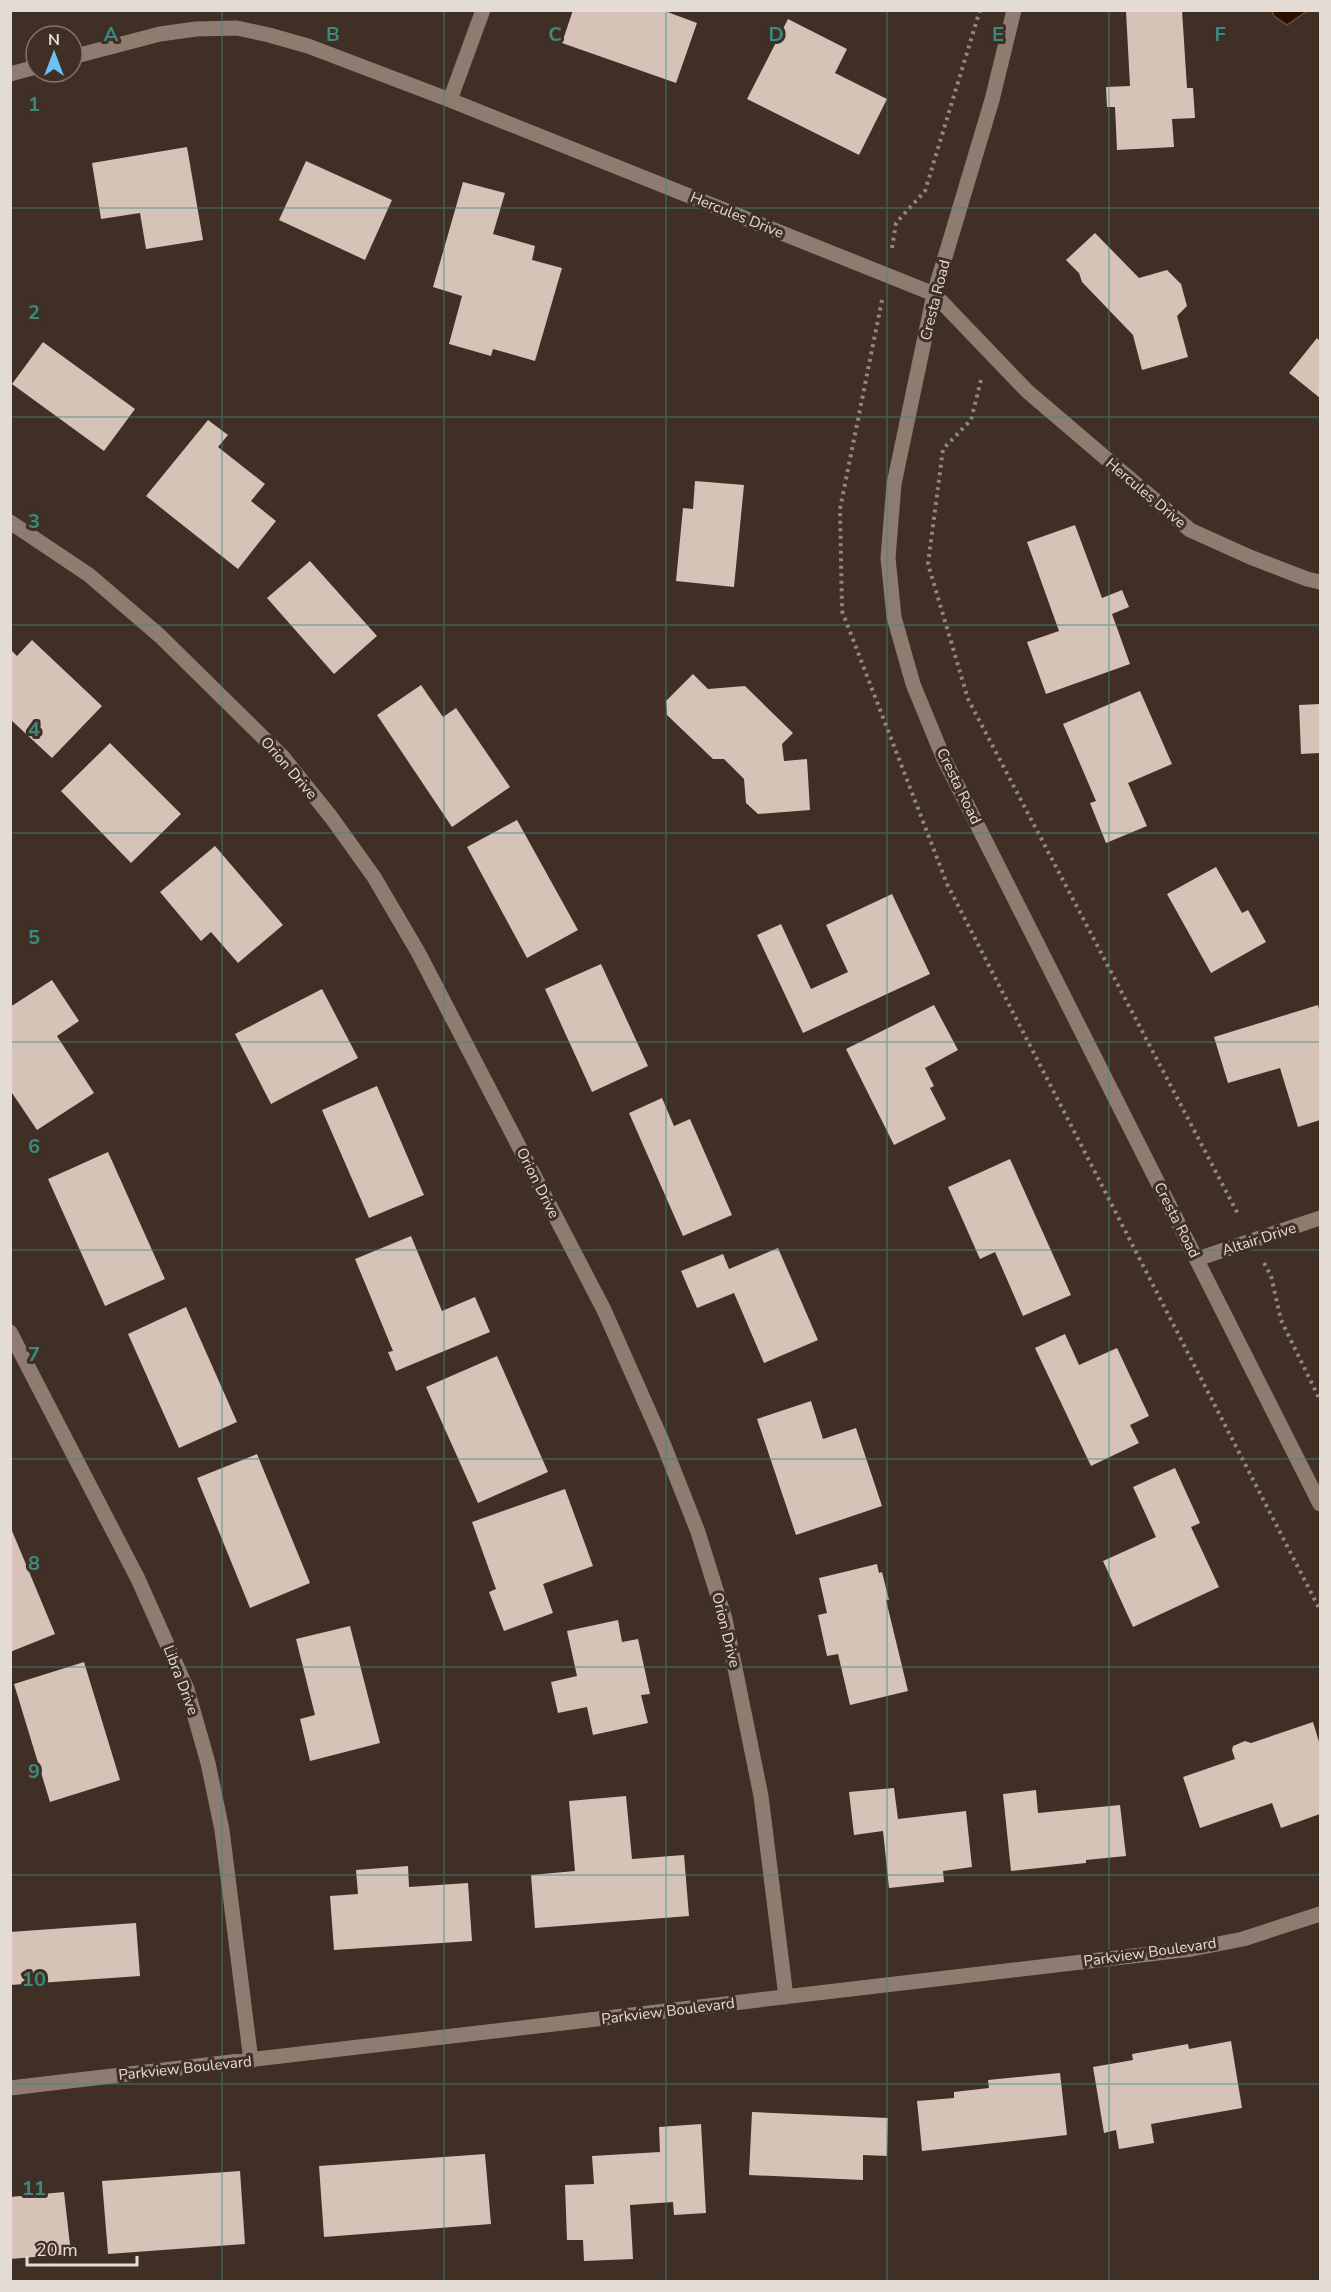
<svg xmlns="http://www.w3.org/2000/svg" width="1331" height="2292" font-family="'Nunito Sans',sans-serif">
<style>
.water{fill:#2b1000;stroke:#634d40;stroke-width:1.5}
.building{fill:#d6c2b6}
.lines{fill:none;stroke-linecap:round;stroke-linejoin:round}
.path{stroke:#93867e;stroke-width:4;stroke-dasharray:3 4.5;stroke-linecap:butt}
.street{stroke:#8e7c71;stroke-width:15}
.secondary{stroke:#8e7c71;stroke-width:15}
.grid{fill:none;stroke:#3a8a83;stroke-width:1.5;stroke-opacity:0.55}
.labels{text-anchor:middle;stroke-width:6;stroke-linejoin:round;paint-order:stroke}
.street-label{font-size:15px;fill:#e5dbd5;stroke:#3f2f25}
.grid-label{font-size:20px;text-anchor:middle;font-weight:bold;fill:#3a8a83;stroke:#3f2f25;stroke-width:6;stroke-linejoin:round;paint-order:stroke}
</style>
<rect width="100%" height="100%" fill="#3f2f25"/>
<path class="water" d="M1272,11V10L1307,11L1287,25L1274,16Z"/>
<path class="building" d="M573,10H662L697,23L676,83L562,43Z
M1182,10L1187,88H1193L1195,118L1172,119L1174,147L1117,150L1115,107H1107L1106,87L1130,86L1126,11Z
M788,19L847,49L835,73L887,99L859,155L747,99Z
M187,147L203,240L146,249L140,213L101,219L92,163Z
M306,161L392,200L365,260L279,220Z
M463,182L505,193L493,234L535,246L532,260L562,268L535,361L493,349L491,356L449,344L462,296L433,287Z
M1095,233L1139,278L1167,270L1181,284L1187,306L1177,316L1188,357L1142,370L1133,335L1082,282L1079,273L1066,260Z
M1317,338L1320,341V398L1289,373Z
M43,342L135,409L104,451L12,384Z
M208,420L228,435L218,447L265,484L251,501L276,521L238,569L146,496Z
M695,481L744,485L734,587L676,581L683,508L693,509Z
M1075,525L1102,598L1122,590L1129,607L1112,614L1130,664L1046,694L1027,642L1059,631L1027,542Z
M310,561L377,636L334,674L267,598Z
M32,640L102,706L52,758L10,719V649L17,656Z
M693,674L708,689L745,686L793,733L782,744L784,761L807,759L810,810L758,814L746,803L744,779L724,759H713L667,715L666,701Z
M421,685L443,717L456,708L510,787L452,827L377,715Z
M1140,691L1172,764L1128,783L1147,826L1106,843L1090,803L1096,801L1063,724Z
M1320,704V753L1301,754L1299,705Z
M110,743L181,814L131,863L61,791Z
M517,820L578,930L527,958L467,847Z
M215,846L283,925L238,963L211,932L201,941L160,892Z
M1216,867L1242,913L1248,910L1266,942L1211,973L1167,894Z
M892,894L930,974L803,1033L757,935L781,924L811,989L848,972L826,925Z
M601,964L648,1066L592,1092L545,989Z
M52,980L79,1021L57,1036L94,1093L37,1130L10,1090V1007Z
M322,989L358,1058L271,1104L235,1034Z
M934,1005L958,1050L925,1068L934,1086L930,1088L946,1119L894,1145L846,1049Z
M1318,1005L1320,1014V1120L1298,1127L1280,1068L1228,1083L1214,1037Z
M377,1086L424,1195L369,1218L322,1110Z
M662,1098L674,1126L690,1119L732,1215L683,1236L629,1113Z
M108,1152L165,1279L105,1306L48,1179Z
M1010,1159L1071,1295L1023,1316L995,1252L980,1259L948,1187Z
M411,1236L442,1311L475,1297L490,1332L396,1371L388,1352L393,1351L355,1259Z
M778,1248L818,1340L764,1363L734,1293L697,1308L681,1271L723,1254L729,1269Z
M186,1307L237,1422L179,1448L128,1334Z
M1065,1334L1079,1365L1117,1348L1149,1416L1130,1425L1139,1443L1091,1466L1035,1348Z
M497,1356L548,1472L478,1503L426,1387Z
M811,1401L823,1439L856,1428L882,1506L796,1535L757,1419Z
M257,1454L310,1583L250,1608L197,1478Z
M1175,1468L1200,1523L1191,1527L1219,1587L1133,1627L1103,1561L1156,1537L1133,1487Z
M565,1489L593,1566L543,1584L553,1613L504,1631L489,1592L496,1589L472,1522Z
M10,1526L55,1634L10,1652Z
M877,1564L879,1573L882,1572L889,1600H886L908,1691L850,1705L838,1654L827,1656L818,1615L827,1613L819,1578Z
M618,1620L622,1642L638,1639L650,1694L641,1695L648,1723L593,1735L587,1707L558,1713L551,1682L577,1676L567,1631Z
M350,1626L380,1743L310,1761L300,1719L315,1715L296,1639Z
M84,1662L120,1780L50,1802L14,1684Z
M1313,1722L1320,1745V1814L1281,1828L1272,1803L1200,1828L1183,1777L1235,1759L1232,1750L1233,1746L1245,1741L1251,1743Z
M894,1788L898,1819L966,1811L972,1867L943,1871L944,1882L889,1888L883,1831L854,1835L849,1792Z
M1036,1790L1038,1813L1120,1805L1126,1856L1086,1860V1863L1011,1871L1003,1794Z
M626,1796L632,1859L684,1855L689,1916L535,1928L531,1875L575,1871L569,1801Z
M408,1866L409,1887L468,1883L472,1941L334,1950L330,1896L358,1894L356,1870Z
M136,1923L140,1976L10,1985V1932Z
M1231,2041L1242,2108L1151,2124L1154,2143L1119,2149L1116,2130L1104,2133L1093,2067L1133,2060L1132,2054L1188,2044L1189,2049Z
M1060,2073L1067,2135L922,2151L917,2101L954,2098V2092L989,2088L988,2080Z
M752,2112L888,2118L887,2156L863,2155V2180L749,2175Z
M701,2124L706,2213L674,2215L673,2202L630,2205L633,2259L584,2261L583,2240H567L565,2185L594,2184L592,2156L660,2152L659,2127Z
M485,2154L491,2224L324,2237L319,2166Z
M240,2171L245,2244L108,2254L102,2181Z
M64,2192L71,2254L10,2259V2197Z"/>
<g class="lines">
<path class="path" d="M892,248L896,223L925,191L980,10
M882,300L840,509L842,611L947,884L1320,1610
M981,380L971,420L943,449L928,564L968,699L1239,1216
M1264,1263L1271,1276L1281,1320L1320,1400"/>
<path class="street" d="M72,57L160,34L196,29L237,28L269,35L308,46L450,100L934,294L1027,391L1190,530L1250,557L1307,579L1320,582
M10,74L36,67
M450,100L483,10
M10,522L89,575L160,636L282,756L331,817L374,877L418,952L604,1310L663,1443L698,1532L725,1619L761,1796L786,1997
M1197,1259L1320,1218
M10,1332L138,1579L187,1689L208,1763L222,1830L251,2061
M10,2088L1192,1949L1243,1939L1320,1914"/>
<path class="secondary" d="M1014,10L992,100L934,294L894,484L888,558L894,617L913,684L943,757L1320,1504"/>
</g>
<path class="grid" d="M222,10V2282M444,10V2282M666,10V2282M887,10V2282M1109,10V2282M10,208H1320M10,417H1320M10,625H1320M10,833H1320M10,1042H1320M10,1250H1320M10,1459H1320M10,1667H1320M10,1875H1320M10,2084H1320"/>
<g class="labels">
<g class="street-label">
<text transform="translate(737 215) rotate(22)" y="5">Hercules Drive</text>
<text transform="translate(935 300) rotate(-76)" y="5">Cresta Road</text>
<text transform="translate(1146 493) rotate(40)" y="5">Hercules Drive</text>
<text transform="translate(289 768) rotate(49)" y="5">Orion Drive</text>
<text transform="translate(959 786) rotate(64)" y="5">Cresta Road</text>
<text transform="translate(538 1183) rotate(63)" y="5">Orion Drive</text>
<text transform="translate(1177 1220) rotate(63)" y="5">Cresta Road</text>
<text transform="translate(1259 1239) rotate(-18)" y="5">Altair Drive</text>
<text transform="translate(726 1630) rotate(76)" y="5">Orion Drive</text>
<text transform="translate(181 1680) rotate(69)" y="5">Libra Drive</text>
<text transform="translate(1150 1952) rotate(-8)" y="5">Parkview Boulevard</text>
<text transform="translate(668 2011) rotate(-7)" y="5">Parkview Boulevard</text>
<text transform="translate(185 2068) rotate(-6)" y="5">Parkview Boulevard</text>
</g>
</g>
<g class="grid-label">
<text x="111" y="41">A</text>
<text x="333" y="41">B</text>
<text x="555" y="41">C</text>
<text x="776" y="41">D</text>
<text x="998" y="41">E</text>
<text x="1220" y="41">F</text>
<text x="34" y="111">1</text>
<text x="34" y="319">2</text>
<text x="34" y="528">3</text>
<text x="34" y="736">4</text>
<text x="34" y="944">5</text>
<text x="34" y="1153">6</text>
<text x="34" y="1361">7</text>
<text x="34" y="1570">8</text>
<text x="34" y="1778">9</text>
<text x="34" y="1986">10</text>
<text x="34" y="2195">11</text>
</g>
<rect width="1331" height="2292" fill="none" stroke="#e5dbd5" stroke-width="24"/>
<g transform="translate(54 54)"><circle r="28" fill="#3f2f25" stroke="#81746b" stroke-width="1.5"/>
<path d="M0-4.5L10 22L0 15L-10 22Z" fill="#6bc3f2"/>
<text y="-9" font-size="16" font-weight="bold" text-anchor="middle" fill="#e5dbd5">N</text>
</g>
<path d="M27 2256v9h110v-9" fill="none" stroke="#e5dbd5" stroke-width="3"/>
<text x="36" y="2256" font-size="18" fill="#e5dbd5" stroke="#3f2f25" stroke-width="4.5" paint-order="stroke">20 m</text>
</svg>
